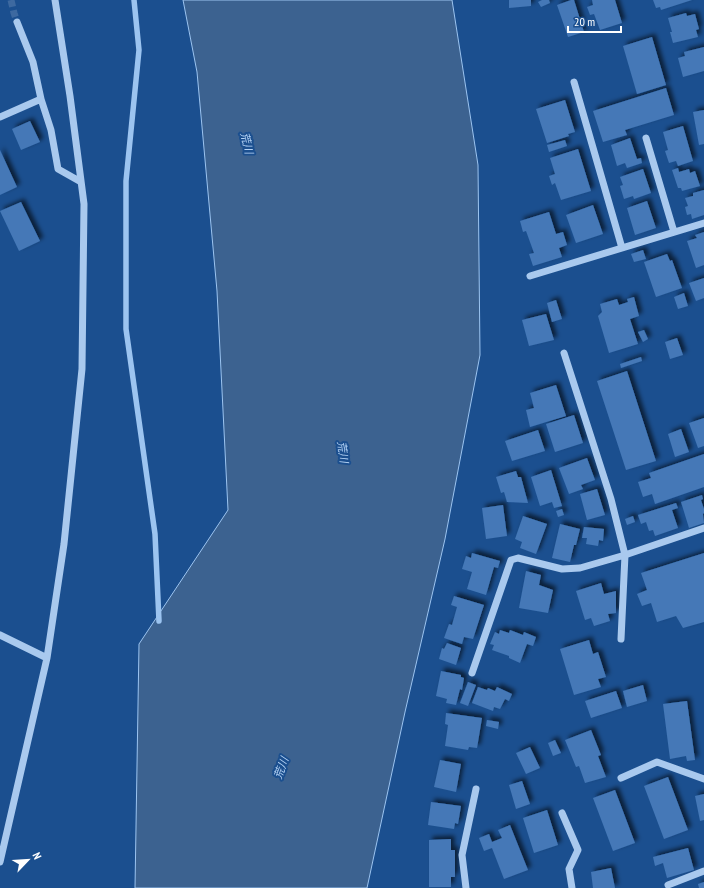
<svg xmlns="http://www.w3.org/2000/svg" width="704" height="888" font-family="'PT Sans Narrow','Noto Sans JP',sans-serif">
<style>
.water{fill:#3c6290;stroke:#9cc4f0}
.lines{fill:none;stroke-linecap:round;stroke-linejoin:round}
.stream{stroke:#9cc4f0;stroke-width:5.5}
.building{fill:#4478b7;filter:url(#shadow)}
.minor-tunnel{stroke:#3d69a0;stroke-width:7;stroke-dasharray:7 3.5;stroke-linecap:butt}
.minor{stroke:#a9c9ee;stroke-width:7}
.labels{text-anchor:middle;stroke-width:4;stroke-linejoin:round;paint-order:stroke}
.water-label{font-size:11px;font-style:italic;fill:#b5d3f5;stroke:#1b4f8f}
</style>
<defs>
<filter id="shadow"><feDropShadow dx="3.5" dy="-3.5" stdDeviation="2" flood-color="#0009"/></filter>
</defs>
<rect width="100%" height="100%" fill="#1b4f8f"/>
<path class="water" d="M183,0H452L478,165L480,355L445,539L405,712L367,888H135L139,644L228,510L217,291L197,72Z"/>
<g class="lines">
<path class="stream" d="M134,0L139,50L126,181V329L155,534L159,621"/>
</g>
<path class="building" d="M509,0H531V6L509,8Z
M542,0H549L550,3L541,7L538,2Z
M571,0H574L584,32L568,37L557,5Z
M592,0H615L622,23L600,30L594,14L590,15L587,7L593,5Z
M653,0H692L661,10L660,7L656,8Z
M686,13L687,16L695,14L699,29L696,30L698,37L673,43L670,32H672L668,18Z
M652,37L666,85L637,94L623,46Z
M704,47V71L683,77L678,58L685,56L684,52Z
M666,88L674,115L625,130L627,135L603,142L593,111Z
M565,100L575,132L568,134L569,136L547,143L536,109Z
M704,110V144L699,145L693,112Z
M30,121L40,142L21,150L12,129Z
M683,126L693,161L678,166L676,161L669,163L665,151L668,150L663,132Z
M630,138L637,159L641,158L642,163L627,168L625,163L617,166L611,145Z
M565,140L567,146L549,152L547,145Z
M578,149L591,191L561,200L555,183L552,185L549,176L555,174L550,158Z
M0,150L17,187L0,195Z
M678,168L679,172L689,169L690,173L695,171L700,186L682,191L681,188H678L672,170Z
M643,169L651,193L634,199L633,196L624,199L620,186L623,185L620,177Z
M704,190V215L692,219L691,214L687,215L685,207L688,206L685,198L693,196V193Z
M647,201L656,228L635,235L627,208Z
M21,202L40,241L19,251L0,211Z
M593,205L603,234L576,243L566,215Z
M549,212L556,234L563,232L567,245L559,248L562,257L533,266L529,254L534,253L526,231L523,232L520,221Z
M704,232V265L696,268L687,241L697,238L695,235Z
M643,250L646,259L634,262L631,254Z
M667,254L670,261L672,260L682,288L656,297L644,262Z
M704,278V298L696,301L689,283Z
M684,293L688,306L678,309L674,297Z
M634,297L639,316L630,319L638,344L609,353L598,316L602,312L600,304L617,299L619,305L628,302L627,299Z
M556,300L562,319L552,322L547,303Z
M546,314L554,340L529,346L522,320Z
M644,330L648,339L643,342L638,332Z
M677,338L683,355L670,359L665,342Z
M641,357L642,361L621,368L620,364Z
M627,371L656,461L626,470L597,381Z
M556,385L566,416L530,427L526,410L534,408L530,393Z
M574,415L583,443L555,452L546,424Z
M704,418V446L698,448L689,423Z
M681,429L689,452L675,457L668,434Z
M538,430L545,451L512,461L505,441Z
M704,454V487L655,504L652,494L643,497L638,482L651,478L649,473Z
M587,458L595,480L581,485L583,489L569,494L559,468Z
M551,470L562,506L554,508L552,502L540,506L531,477Z
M516,471L518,477H521L528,503L507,502L504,492L501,493L496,477Z
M597,489L605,515L587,520L580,494Z
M702,495L703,499L701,500L704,509V513L703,514L704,523L689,528L681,502Z
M676,503L678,508L672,510L678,528L655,536L653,530L649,531L646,522L641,524L638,515Z
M503,505L507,536L486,539L482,508Z
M562,509L564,515L558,517L556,511Z
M523,516L547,524L536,554L520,548L522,542L515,539Z
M633,516L635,522L627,525L625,519Z
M560,524L580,529L576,545H574L570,562L552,558Z
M584,527L604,529L603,541L599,540L598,546L586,544L587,538H582Z
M472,553L500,561L498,568L494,567L486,595L467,589L472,572L462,569L466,556L471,558Z
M704,553V622L683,628L676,616L657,622L651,603L642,606L637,594L647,590L641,573Z
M526,571L541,575L539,585L553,590L548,613L519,608Z
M601,583L604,594L616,591V613L608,614L610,621L594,626L591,618L585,620L576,591Z
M454,596L484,605L473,639L464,637L462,644L444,638L449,624L452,625L457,607L451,605Z
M500,630L509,633L510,630L523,635L524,632L536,637L533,646L527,644L520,663L509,658V656L492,650L494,645L490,644L495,632L499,634Z
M589,640L593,654L598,652L606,677L598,679L601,687L574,695L560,649Z
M447,643L461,648L456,665L439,659L442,648L444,649Z
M441,671L461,675V677L464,678L462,690L460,689L456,705L446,703L447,699L436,696Z
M468,682L476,685L468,706L460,703Z
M643,685L647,701L627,707L623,691Z
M478,687L487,690L488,688L495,691L497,687L512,694L509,701L505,699L500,709L494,707L493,711L472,703Z
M616,691L622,708L591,718L585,701Z
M687,701L695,760L687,761L686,756L670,759L663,704Z
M446,713L482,718L477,748L469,747L468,750L445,746L448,725L445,724Z
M487,720L499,722L498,729L486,726Z
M591,730L601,755L598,756L606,777L585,783L579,766L576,767L565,740Z
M555,740L561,753L553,756L548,743Z
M530,747L540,768L526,774L516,753Z
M440,760L461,764L456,792L434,787Z
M668,777L688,830L664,839L644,786Z
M522,781L530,804L516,809L509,785Z
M615,790L635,843L613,851L593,798Z
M704,794V820L700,821L695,796Z
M431,802L461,806L458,824L455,823L454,829L428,825Z
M547,810L558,845L534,853L523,818Z
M510,825L528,870L504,879L492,848L484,851L479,838L489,834L492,842L502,838L498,830Z
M451,839V850H455V877H451V887H429V840Z
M688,848L694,870L667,878L663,863L655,866L653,857Z
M611,868L615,888H593L591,872Z
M704,882V888H699L698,884Z"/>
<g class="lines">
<path class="minor-tunnel" d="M11,0L14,13L17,22"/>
<path class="minor" d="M17,22L33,62L41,99L51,130L58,169L81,182
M574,82L622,248
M0,117L41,99
M646,138L674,232
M530,276L704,223
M564,353L611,499L625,555L621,639
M0,635L47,658L0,862
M47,658L64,544L82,369L84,204L70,96L55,0
M472,673L511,560L518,558L562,569L580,568L625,555L704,528
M621,778L657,762L704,779
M562,813L578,850L569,869L572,888
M668,885L704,871
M466,888L462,855L476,789"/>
</g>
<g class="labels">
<g class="water-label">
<text transform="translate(247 143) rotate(76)" y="4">荒川</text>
<text transform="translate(343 452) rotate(82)" y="4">荒川</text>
<text transform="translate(281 768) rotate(-70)" y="4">荒川</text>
</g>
</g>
<g transform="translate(28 860) rotate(65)" stroke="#1b4f8f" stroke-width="3" paint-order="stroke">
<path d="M0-3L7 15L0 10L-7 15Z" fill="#ffffff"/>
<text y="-6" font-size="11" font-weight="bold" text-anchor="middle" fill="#ffffff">N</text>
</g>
<path d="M568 26v6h53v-6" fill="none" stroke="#ffffff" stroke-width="2"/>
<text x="574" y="26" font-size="12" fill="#ffffff" stroke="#1b4f8f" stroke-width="3" paint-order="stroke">20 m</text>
</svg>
